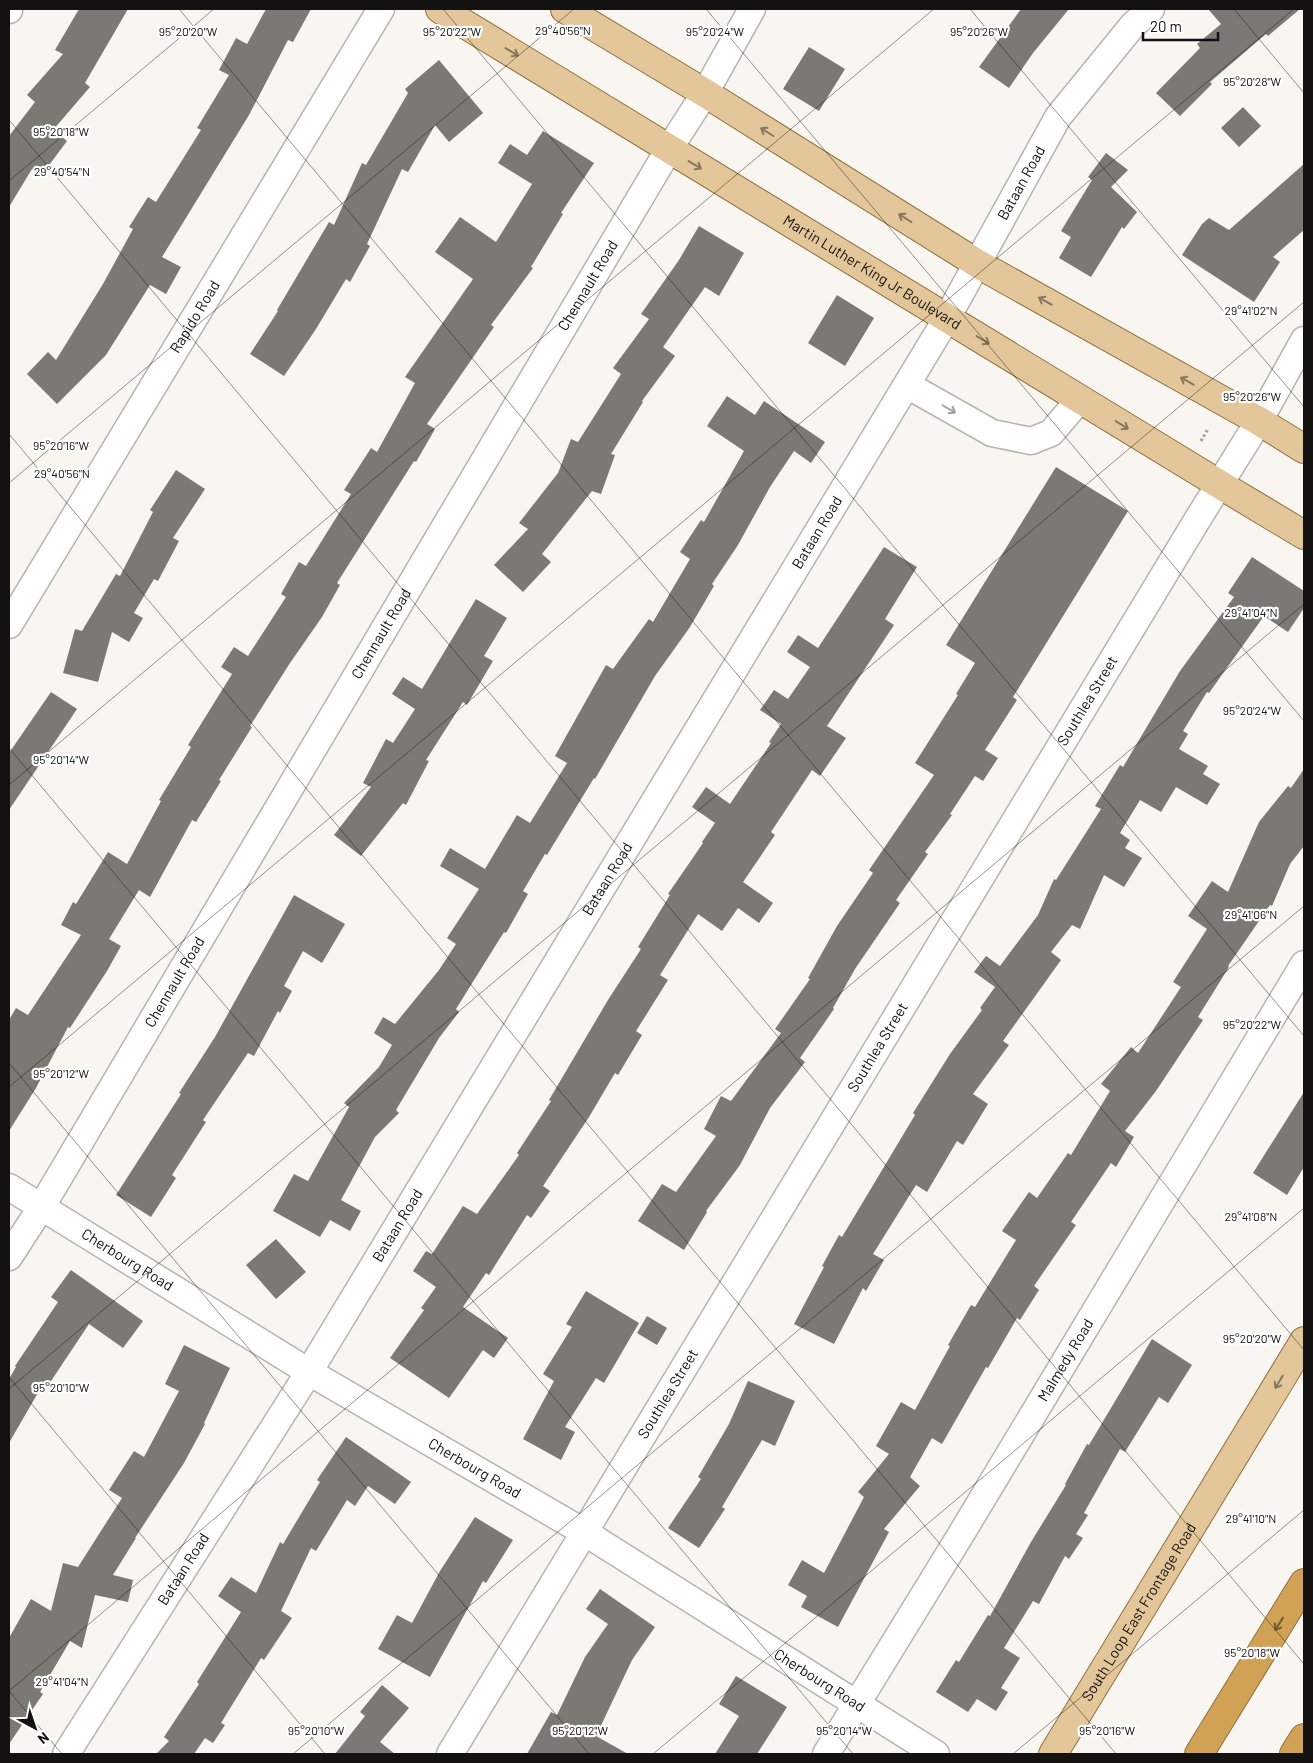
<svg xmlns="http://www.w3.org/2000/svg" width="1313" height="1763" font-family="Barlow,sans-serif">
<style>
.building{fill:#7c7974}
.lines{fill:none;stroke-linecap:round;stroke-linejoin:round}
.minor-casing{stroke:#b7b4af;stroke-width:29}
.major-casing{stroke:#8e703e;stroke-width:30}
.highway-casing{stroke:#8e703e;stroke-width:30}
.path{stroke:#a3a19d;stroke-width:3;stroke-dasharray:2.5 2.5;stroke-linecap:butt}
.minor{stroke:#fff;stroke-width:26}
.major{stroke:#e3c79a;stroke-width:28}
.highway{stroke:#d1a256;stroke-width:28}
.oneway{stroke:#85765c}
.oneway2{stroke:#a1a09f}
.oneway3{stroke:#725a33}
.ticks{fill:none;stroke:#131210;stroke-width:1;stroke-opacity:0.45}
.labels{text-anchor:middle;stroke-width:4.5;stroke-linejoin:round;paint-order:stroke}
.street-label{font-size:15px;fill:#131210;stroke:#fff}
.ticks-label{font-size:12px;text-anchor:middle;fill:#131210;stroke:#fff;stroke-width:4.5;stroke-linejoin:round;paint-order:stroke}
</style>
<rect width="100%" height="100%" fill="#f9f6f1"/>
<path class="building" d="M79,9H128L85,83L90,87L53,130L67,141L41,176L32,169L9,207V136L35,102L27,95L63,54L55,50Z
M266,9H311L293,42L288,40L249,115L162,257L181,267L166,294L150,285L106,355L57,404L27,374L48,352L56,360L103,284L133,229L129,227L148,197L156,202L201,130L197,128L229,75L219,70L236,38L247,44Z
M1021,9H1069L1033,53L1009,88L979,67Z
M1208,9H1300L1268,36L1266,34L1210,82L1212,84L1180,116L1156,93L1200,48L1197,44L1221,24Z
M809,47L845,69L819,111L783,89Z
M439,60L483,113L449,142L435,125L408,172L402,169L367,244L370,246L350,282L346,279L316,329L284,376L250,354L278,311L277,310L329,222L334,225L362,163L366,165L408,93L405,89Z
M1243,107L1261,126L1239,147L1221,128Z
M543,131L594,163L561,213L563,214L531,267L533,268L491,325L494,327L427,424L435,429L416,462L414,461L337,583L340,585L322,617L290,663L250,726L252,727L219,780L221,781L196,822L192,820L150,897L139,890L109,939L121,946L107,971L70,1028L68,1027L36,1088L9,1131V1020L16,1008L28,1015L81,935L61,925L73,902L76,904L108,852L127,864L161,801L159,800L191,747L188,745L232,674L221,667L234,647L248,656L286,597L281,594L299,562L306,566L351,494L344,490L371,448L377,452L415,383L405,377L473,279L435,252L460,217L496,242L532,184L498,163L510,144L527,155Z
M1106,153L1128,170L1111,187L1137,212L1124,229L1122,227L1091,277L1059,258L1071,237L1061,231L1092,180L1088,177Z
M1304,164V230L1273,257L1280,262L1254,302L1182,255L1202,224L1209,218L1229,230Z
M699,226L744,253L719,296L705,287L663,347L675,356L642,401L643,402L611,454L615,455L601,494L592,491L542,554L551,562L523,592L494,565L528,529L519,523L558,473L571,439L578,442L621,374L613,368L649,319L641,314L679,260Z
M837,295L874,318L845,366L808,343Z
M727,396L755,415L764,401L825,442L811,463L794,451L770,487L738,545L712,584L714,586L690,627L655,676L595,779L594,778L547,855L545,854L523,891L528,894L506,933L504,932L456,1009L459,1012L439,1038L396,1110L399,1113L375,1137L341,1200L361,1211L350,1231L330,1220L320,1237L273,1211L294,1174L308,1181L349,1107L344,1103L379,1067L392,1045L374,1033L383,1017L395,1024L439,970L456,944L447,938L479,889L440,866L450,848L485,869L517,815L530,823L567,763L555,756L606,665L613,669L649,619L653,622L690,559L680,552L701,520L704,522L744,451L707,426Z
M1056,467L1128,511L1013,697L1017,700L985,750L998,758L983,781L975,776L950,814L952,815L925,852L928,854L896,900L900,903L855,969L833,1008L834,1009L800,1058L805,1062L770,1108L740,1165L706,1211L707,1212L684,1250L638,1221L662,1184L676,1192L716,1136L704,1129L721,1096L731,1101L781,1033L775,1029L810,979L808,978L837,926L873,873L869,870L934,775L915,763L958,695L956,694L975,663L946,645Z
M176,470L205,489L173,538L179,541L158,581L154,579L134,613L143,618L129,642L112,632L98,682L63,673L75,629L82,631L116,574L120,576L153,512L150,510Z
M884,547L917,567L885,619L894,625L827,726L846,738L820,776L812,770L771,832L775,835L743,882L773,903L759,923L738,908L722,931L698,914L660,975L668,980L636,1031L642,1035L618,1075L615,1073L589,1117L543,1186L550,1191L531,1218L527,1215L489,1275L486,1273L463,1307L508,1338L494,1358L483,1350L449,1398L390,1358L424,1310L421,1308L436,1287L413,1271L426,1251L432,1254L463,1206L477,1214L519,1155L517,1153L551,1101L549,1100L608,1000L641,949L638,947L670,895L668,894L703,843L702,842L715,823L692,807L706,787L730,804L771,743L769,742L781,724L760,710L774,690L788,699L810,667L787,652L798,635L818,648Z
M1252,557L1304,591V608L1288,632L1264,616L1209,693L1207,692L1183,731L1188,734L1179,749L1208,766L1203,774L1220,784L1207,805L1176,787L1161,812L1140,800L1120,833L1130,840L1125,848L1142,858L1124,887L1104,875L1080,929L1072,925L1051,952L1061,960L1003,1041L1009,1045L973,1094L988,1104L963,1145L957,1141L927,1192L916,1185L873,1254L884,1260L866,1291L863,1288L834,1344L794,1324L824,1267L822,1266L839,1235L842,1237L915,1115L913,1113L950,1054L982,1010L980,1008L995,987L974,972L986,956L1000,966L1038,915L1054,879L1056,880L1101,809L1095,806L1120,765L1123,767L1180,671L1234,597L1228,593Z
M476,599L507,618L484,656L493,661L467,705L463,702L426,760L429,761L406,805L403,803L361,856L334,835L371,787L363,783L386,739L393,743L415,709L392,694L403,677L422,689Z
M51,692L77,709L9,810V753Z
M1304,769V846L1290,864L1272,906L1270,905L1228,966L1229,967L1198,1017L1203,1020L1156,1091L1125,1131L1134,1137L1116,1167L1111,1163L1071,1222L1076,1225L1034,1286L1039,1290L1020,1320L1017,1318L988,1368L986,1367L942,1444L932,1438L910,1477L920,1486L884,1529L889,1532L838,1627L801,1607L807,1596L788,1585L802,1560L824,1573L864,1497L858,1492L889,1454L876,1446L901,1402L915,1410L950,1346L948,1345L971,1305L975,1307L1016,1240L1002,1231L1029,1192L1037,1198L1068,1153L1071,1155L1110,1091L1101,1084L1131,1047L1138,1053L1181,987L1173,982L1207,929L1188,916L1212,881L1228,892L1259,822L1288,786L1291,788Z
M294,895L345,924L322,963L303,951L284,986L292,991L280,1013L278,1011L254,1056L248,1053L203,1120L206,1122L172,1175L176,1178L151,1217L116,1195L181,1094L179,1093L215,1037Z
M1304,1092V1167L1287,1195L1253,1173Z
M276,1239L306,1272L276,1299L246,1265Z
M71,1270L143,1321L123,1348L89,1324L47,1387L43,1384L9,1443V1379L16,1367L15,1366L58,1302L51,1297Z
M586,1291L639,1323L604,1383L596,1378L565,1427L575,1432L561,1460L523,1439L554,1381L543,1374L572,1327L566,1324Z
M647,1316L667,1328L657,1345L637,1333Z
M1152,1339L1192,1365L1168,1403L1159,1397L1125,1452L1120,1449L1084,1513L1088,1515L1076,1534L1083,1538L1069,1559L1065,1556L1039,1604L1033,1601L1004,1648L1020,1658L1001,1688L1008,1692L996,1711L977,1699L968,1712L936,1692L956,1660L959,1662L988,1615L990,1616L1031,1542L1066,1485L1065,1484L1087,1444L1089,1445Z
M184,1345L230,1368L204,1423L205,1424L184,1463L135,1538H136L113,1575L133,1580L128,1602L95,1595L82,1648L70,1641L40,1692L43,1694L9,1744V1638L31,1599L51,1611L63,1563L78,1567L122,1498L109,1490L134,1451L144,1457L179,1391L165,1384Z
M748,1381L795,1401L775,1446L762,1440L722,1507L725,1509L699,1548L668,1528L701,1479L698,1477L729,1424Z
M346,1437L411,1482L395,1504L368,1486L355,1506L347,1500L316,1551L311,1548L281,1611L292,1618L264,1660L261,1658L221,1723L225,1725L213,1743L205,1738L194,1754H156L169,1741L164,1737L199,1684L197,1682L241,1612L218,1596L231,1577L256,1593L280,1542L283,1544L320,1482L317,1480Z
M475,1517L513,1540L486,1583L483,1581L430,1677L378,1649L397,1615L412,1623L440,1571Z
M600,1589L655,1627L632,1660L596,1736L628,1754H527L551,1712L557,1715L585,1657L608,1624L586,1609Z
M736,1676L787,1707L757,1754H715L739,1716L719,1704Z
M382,1685L409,1708L380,1742L395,1754H335L365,1716L360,1712Z"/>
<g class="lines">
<defs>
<g id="minor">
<path d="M9,10V9"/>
<path d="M907,385L992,433L1031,441L1051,433L1080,399"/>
<path id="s1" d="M9,625L381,9"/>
<path id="s2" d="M9,1187L309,1372L584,1532L936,1754"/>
<path id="s3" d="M9,1257L42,1206L669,149L705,93L752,9"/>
<path id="s4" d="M66,1754L309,1372L947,318L1058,117L1133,25L1151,9"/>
<path id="s5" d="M450,1754L1199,517L1259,421L1304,340"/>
<path id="s6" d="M826,1754L960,1536L1304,964"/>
</g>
<g id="major">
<path id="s7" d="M440,9L1219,484L1304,535"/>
<path d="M565,9L705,93L978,264L1259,421L1304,449"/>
<path id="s8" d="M1053,1754L1304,1341"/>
</g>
<path id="highway" d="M1199,1754L1304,1583
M1294,1754L1304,1738"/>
</defs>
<use href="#minor" class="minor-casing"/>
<use href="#major" class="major-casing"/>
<use href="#highway" class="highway-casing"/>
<path class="path" d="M1201,441L1208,429"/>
<use href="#minor" class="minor"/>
<use href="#major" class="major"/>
<use href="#highway" class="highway"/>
</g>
<defs><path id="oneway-shaft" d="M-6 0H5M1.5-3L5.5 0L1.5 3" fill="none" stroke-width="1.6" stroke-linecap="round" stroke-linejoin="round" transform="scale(1.25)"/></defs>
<g class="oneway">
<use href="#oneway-shaft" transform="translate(512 52) rotate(31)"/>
<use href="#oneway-shaft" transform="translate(767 132) rotate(-148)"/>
<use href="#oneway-shaft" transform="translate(695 165) rotate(31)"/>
<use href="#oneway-shaft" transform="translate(905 218) rotate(-148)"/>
<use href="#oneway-shaft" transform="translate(1045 301) rotate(-151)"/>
<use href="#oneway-shaft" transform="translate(983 340) rotate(31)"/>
<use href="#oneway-shaft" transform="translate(1187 381) rotate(-151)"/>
<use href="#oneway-shaft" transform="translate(1122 425) rotate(32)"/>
<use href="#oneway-shaft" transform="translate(1279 1382) rotate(121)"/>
</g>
<use class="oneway2" href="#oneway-shaft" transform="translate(949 409) rotate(30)"/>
<use class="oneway3" href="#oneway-shaft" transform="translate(1279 1624) rotate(122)"/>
<path class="ticks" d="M179,9L1304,1350M443,9L1304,1036M706,9L1304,721M970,9L1304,407M1234,9L1304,93M9,120L1304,1664M9,181L214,9M9,434L1116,1754M9,483L574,9M9,748L853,1754M9,785L934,9M9,1063L589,1754M9,1087L1294,9M9,1377L325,1754M9,1389L1304,302M9,1691L62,1754M9,1691L1304,604M293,1754L1304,906M653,1754L1304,1208M1013,1754L1304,1510"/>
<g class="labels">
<g class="street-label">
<text dy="5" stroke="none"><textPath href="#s4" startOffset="1839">Bataan Road</textPath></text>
<text dy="5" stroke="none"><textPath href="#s7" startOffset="506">Martin Luther King Jr Boulevard</textPath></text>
<text dy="5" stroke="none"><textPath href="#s3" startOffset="1131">Chennault Road</textPath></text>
<text dy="5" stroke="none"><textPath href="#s1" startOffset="360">Rapido Road</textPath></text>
<text dy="5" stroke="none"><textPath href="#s4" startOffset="1434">Bataan Road</textPath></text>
<text dy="5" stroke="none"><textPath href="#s3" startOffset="726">Chennault Road</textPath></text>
<text dy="5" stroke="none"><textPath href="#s5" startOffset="1231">Southlea Street</textPath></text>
<text dy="5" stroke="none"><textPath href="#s4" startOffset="1029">Bataan Road</textPath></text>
<text dy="5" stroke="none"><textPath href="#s3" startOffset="321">Chennault Road</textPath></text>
<text dy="5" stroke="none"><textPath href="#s5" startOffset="826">Southlea Street</textPath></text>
<text dy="5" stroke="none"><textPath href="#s4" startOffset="624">Bataan Road</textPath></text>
<text dy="5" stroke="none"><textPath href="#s2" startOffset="139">Cherbourg Road</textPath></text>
<text dy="5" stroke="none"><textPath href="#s6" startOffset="461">Malmedy Road</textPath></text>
<text dy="5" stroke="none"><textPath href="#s5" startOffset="421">Southlea Street</textPath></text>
<text dy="5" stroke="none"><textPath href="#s2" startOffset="544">Cherbourg Road</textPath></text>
<text dy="5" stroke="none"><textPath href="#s4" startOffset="219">Bataan Road</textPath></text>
<text dy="5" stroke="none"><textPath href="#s8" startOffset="166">South Loop East Frontage Road</textPath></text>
<text dy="5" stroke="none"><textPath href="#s2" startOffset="949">Cherbourg Road</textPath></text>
</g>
</g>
<g class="ticks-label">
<text x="563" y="35">29°40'56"N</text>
<text x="188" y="36">95°20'20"W</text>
<text x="452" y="36">95°20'22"W</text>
<text x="715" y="36">95°20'24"W</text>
<text x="979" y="36">95°20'26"W</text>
<text x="1252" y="86">95°20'28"W</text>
<text x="61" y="136">95°20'18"W</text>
<text x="62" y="176">29°40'54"N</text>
<text x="1251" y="315">29°41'02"N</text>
<text x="1252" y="401">95°20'26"W</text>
<text x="61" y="450">95°20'16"W</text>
<text x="62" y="478">29°40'56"N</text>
<text x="1251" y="617">29°41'04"N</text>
<text x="1252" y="715">95°20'24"W</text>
<text x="61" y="764">95°20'14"W</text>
<text x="1251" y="919">29°41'06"N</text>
<text x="1252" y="1029">95°20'22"W</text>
<text x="61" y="1078">95°20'12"W</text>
<text x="1251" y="1221">29°41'08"N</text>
<text x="1252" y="1343">95°20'20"W</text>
<text x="61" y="1392">95°20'10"W</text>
<text x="1251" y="1523">29°41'10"N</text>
<text x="1252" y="1657">95°20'18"W</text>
<text x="62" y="1686">29°41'04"N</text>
<text x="316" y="1735">95°20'10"W</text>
<text x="580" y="1735">95°20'12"W</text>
<text x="844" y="1735">95°20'14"W</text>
<text x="1107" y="1735">95°20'16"W</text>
</g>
<rect width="1313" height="1763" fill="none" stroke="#131210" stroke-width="20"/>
<g transform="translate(35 1728) rotate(140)" stroke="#ffffff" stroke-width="4" paint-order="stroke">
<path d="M0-4L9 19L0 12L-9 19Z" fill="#131210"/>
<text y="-8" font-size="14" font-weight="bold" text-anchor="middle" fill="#131210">N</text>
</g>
<path d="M1143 32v8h75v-8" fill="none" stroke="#131210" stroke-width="2.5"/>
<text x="1150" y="32" font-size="15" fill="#131210" stroke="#ffffff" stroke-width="4" paint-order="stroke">20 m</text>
</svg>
